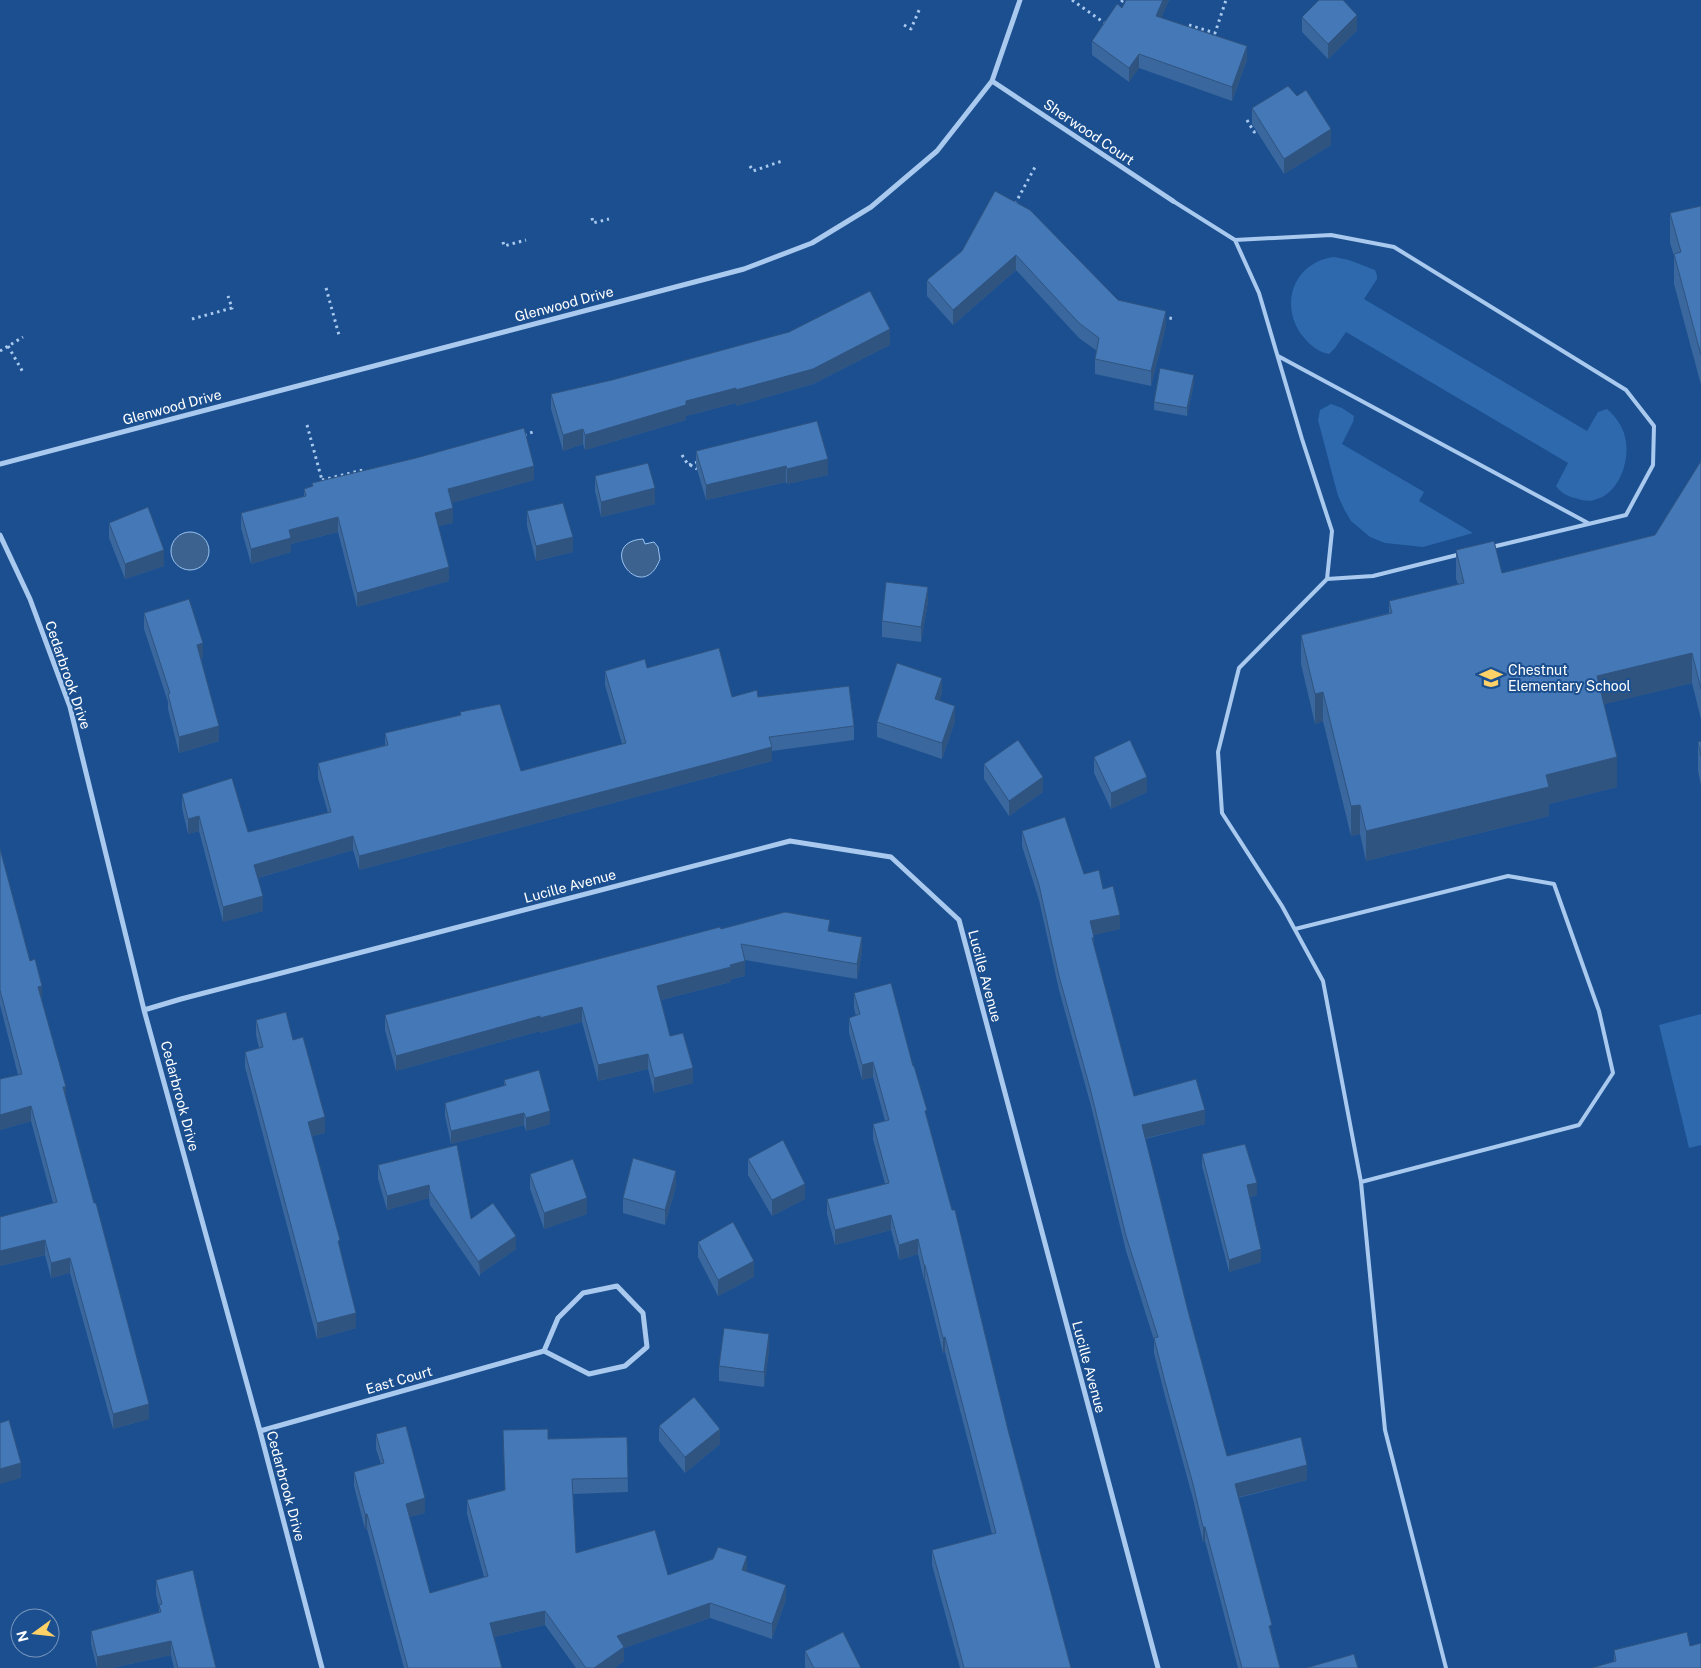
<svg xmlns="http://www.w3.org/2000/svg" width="1701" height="1668" font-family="'Public Sans',sans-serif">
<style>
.green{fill:#2e69ad}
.water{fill:#3c6290;stroke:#9cc4f0}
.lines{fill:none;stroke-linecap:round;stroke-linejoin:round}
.path{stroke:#a9c9ee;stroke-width:3;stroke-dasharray:2.5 4;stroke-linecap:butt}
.service{stroke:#a9c9ee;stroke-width:4}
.minor{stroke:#a9c9ee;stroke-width:5}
.wall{fill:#3a679d}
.shaded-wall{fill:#305480}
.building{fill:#4478b7;stroke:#305480}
.labels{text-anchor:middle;stroke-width:4;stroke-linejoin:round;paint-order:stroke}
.street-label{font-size:14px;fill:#fff;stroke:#1b4f8f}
.poi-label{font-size:14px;fill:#fff;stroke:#1b4f8f;text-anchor:start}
</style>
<rect width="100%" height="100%" fill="#1b4f8f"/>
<path class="green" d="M1334,257L1349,260L1375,270L1377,276V279L1364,299L1587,431L1598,412L1607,409C1615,416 1623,426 1625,437C1631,460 1619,495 1594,500C1588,502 1581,500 1575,498C1568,497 1560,492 1556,486L1568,463L1346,332L1335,348L1329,354C1317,352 1308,343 1301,334C1279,302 1295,262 1334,257Z
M1331,404L1342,408L1354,416L1353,422L1342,444L1424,492L1419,501L1473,533L1423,547L1385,543L1370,537L1351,521L1344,509L1338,496L1318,420L1320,410Z
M1701,1014V1145L1689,1148L1659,1025Z"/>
<path class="water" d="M171 551a19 19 0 1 1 38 0a19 19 0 1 1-38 0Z
M643,539L645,544L654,542L658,547L660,559C642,608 594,542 643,539Z"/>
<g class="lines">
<path class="path" d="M1072,0L1106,24
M1117,7L1123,0
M904,25L911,29L920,8
M1189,25L1215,33L1226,0
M1247,120L1254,132L1257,131
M750,166L753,171L782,161
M1015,204L1035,167
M592,218L593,223L609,219
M503,242L504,246L526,240
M326,288L339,335
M1163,317L1175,319
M192,319L232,308L228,296
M8,346L24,374
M0,351L23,337
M307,425L323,484
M524,435L533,432
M682,455L687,463L697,469
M689,465L698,462
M322,480L363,470"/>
<path class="service" d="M1173,201L1235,240L1259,293L1302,439L1332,531L1327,579L1239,668L1218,752L1222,813L1282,906L1323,981L1361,1182L1385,1430L1446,1668
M1235,240L1331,235L1394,247L1626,390L1654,426L1653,465L1626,515L1492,547
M1278,356L1588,523
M1327,579L1373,576L1461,554
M1295,929L1508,876L1554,884L1599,1011L1613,1073L1579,1125L1361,1182"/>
<path class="minor" d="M992,81L1173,201
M0,464L744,269L812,243L871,207L937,151L992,81L1020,0
M0,535L30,599L70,707L144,1010L260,1431L322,1668
M144,1010L181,999L790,841L891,857L959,920L1158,1668
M260,1431L544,1351L589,1374L625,1366L647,1347L643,1313L617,1286L583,1293L558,1318L544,1351"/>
</g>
<path class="wall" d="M1126,0H1169L1161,18L1247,60L1232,101L1139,68L1129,82L1092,55V41L1122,8Z
M1302,17L1357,30L1328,59L1302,32Z
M1252,108L1331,145L1284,174L1252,124Z
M995,191L1118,300L1166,326L1151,386L1095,374V359L1097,351L1079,338L1016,270L953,325L927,296V280L962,251Z
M1701,206V385L1674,284V256L1670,243V213Z
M890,345L813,384L736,406V403L686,416V420L585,450L583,444L563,451L551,409V394Z
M1194,383L1187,416L1154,410V402Z
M696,451L828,475L787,484L786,482L706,500L696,466Z
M1701,461V719L1692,683L1604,704L1617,787L1549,804V816L1366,861L1360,834L1351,836L1323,721L1315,724L1301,664V635L1389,613V601L1458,584L1456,579V550L1502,573L1655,535Z
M595,476L655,504L601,517L595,491Z
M534,480L451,503L453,523L438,526L449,581L357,607L338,532L291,544V552L251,564L241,528V513L304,496V489L312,487V483Z
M527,511L573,552L536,561L527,526Z
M109,523L164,566L125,579L109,538Z
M928,602L921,642L882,637V621Z
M144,613L203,658L201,659L219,741L179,753L168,709V702L144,629Z
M647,668L732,697H758L854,726V740L772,751V761L359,870L353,850L258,878L263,911L223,922L199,831L188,834L182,808V794L248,832L328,813L318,778V763L385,745V733L460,715V712L521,771L622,744L605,685V671Z
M942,693L939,701L955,721L942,759L877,737V722Z
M1701,741V786L1698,771V742Z
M1094,757L1147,792L1111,809L1094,773Z
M984,764L1043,792L1009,816L984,779Z
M1022,831L1103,889L1120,929L1093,935L1094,945L1134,1096L1205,1124L1145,1139L1188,1311L1227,1456L1307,1480L1238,1498L1280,1668H1238L1205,1541L1203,1542L1193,1499L1165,1396L1154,1353V1340L1126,1251L1091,1106L1059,990L1039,900L1022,846Z
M0,843V849L30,961L42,1001L66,1097L149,1419L113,1429L70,1273L51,1278L45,1255L0,1266V1217L53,1203L31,1121L0,1130V1079L18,1075L0,1005Z
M721,929L830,931L862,952L857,979L745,960V976L731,979V982L661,1000L670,1036L693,1083L654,1093L648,1069L598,1081L582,1022L540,1033V1031L396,1071L385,1030V1015Z
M854,993L927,1119L1008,1430L1071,1668H960L932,1565V1550L992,1534L945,1352L943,1353L925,1280H924L918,1254L899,1260L891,1230L835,1245L827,1214V1199L885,1184L873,1139V1124L885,1121L873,1077L862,1080L849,1033V1018L856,1016L854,1008Z
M256,1020L293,1040L325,1133L312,1136L340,1248L356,1328L317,1339L245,1067V1052L259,1048L256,1035Z
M504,1080L550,1124L526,1131L524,1125L451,1144L445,1116V1103L504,1086Z
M457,1145L471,1219L516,1249L480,1274V1277L430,1205L429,1198L387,1210L378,1179V1165Z
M1202,1154L1257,1195L1250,1197L1261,1262L1229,1272L1202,1166Z
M748,1159L805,1199L772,1216L748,1175Z
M530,1174L587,1214L544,1229L530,1189Z
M676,1186L665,1225L623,1213V1198Z
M698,1242L754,1277L718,1296L698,1257Z
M769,1350L764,1387L719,1381V1366Z
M659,1426L720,1444L685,1473L659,1441Z
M376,1434L425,1513L409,1517L430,1593L484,1577L467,1514V1500L504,1490L548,1439L627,1437L628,1492L573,1494L576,1553L668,1575L746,1571L786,1599L772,1639L710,1618L624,1648V1661L615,1668H576L545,1625L494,1637L502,1668H404L367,1529H365L354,1486V1472L381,1464L376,1449Z
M156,1580L203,1615L216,1668H174L171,1655L112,1668H97L91,1644V1631L159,1612V1608L156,1594Z
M1690,1646L1701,1668L1614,1662V1650Z
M805,1651L861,1668H806L805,1667Z"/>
<path class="shaded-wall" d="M1163,0H1169L1156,30V16Z
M1357,15V30L1328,59V44Z
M1247,46V60L1232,101V87Z
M1139,54V68L1129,82V68Z
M1331,129V145L1284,174V159Z
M1016,255V270L953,325V310Z
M1166,311V326L1151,386V371Z
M890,329V345L813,384L736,406V390Z
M1194,375V383L1187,416V408Z
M736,388V403L686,416V420L585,450V435L686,401Z
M583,429V444L563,451V435Z
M828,459V475L787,484V469Z
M534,466V480L448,504V489Z
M786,466V482L706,500V485Z
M655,488V504L601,517V502Z
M453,508V523L435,527V513Z
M338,517V532L291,544V552L251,564V549L289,530Z
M573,537V552L536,561V546Z
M164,550V566L125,579V564Z
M449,567V581L357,607V593Z
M928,587V602L921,642V627Z
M203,643V658L197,660V645Z
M1692,653V683L1597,706V676Z
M942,678V693L935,715V699Z
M1323,692V721L1315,724V694Z
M955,706V721L942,759V743Z
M219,726V741L179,753V737Z
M772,747V761L359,870V856Z
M1617,757V787L1549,804V816L1366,861V831L1546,775Z
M1043,777V792L1009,816V801Z
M1147,777V792L1111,809V793Z
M1360,805V834L1351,836V806Z
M199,816V831L188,834V819Z
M353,836V850L254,879V865Z
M263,896V911L223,922V907Z
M1120,915V929L1090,936V921Z
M862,937V952L857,979V964Z
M745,961V976L731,979V982L657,1001V986Z
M42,986V1001L38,987Z
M582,1007V1022L540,1033V1018Z
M540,1016V1031L396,1071V1056Z
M648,1054V1069L598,1081V1065Z
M873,1062V1077L862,1080V1065Z
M693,1068V1083L654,1093V1078Z
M63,1087H66V1102Z
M31,1106V1121L0,1130V1115Z
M1205,1110V1124L1142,1139V1125Z
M550,1111V1124L526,1131V1118Z
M524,1113V1125L451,1144V1131Z
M325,1117V1133L308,1137V1122Z
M676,1171V1186L665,1225V1210Z
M1257,1183V1195L1247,1198V1185Z
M805,1184V1199L772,1216V1200Z
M429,1185V1198L387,1210V1196Z
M587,1198V1214L544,1229V1213Z
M891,1215V1230L835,1245V1230Z
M516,1236V1249L480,1274L479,1261Z
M918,1239V1254L899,1260V1245Z
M45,1240V1255L0,1266V1251Z
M1261,1249V1262L1229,1272V1260Z
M70,1258V1273L51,1278V1263Z
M754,1261V1277L718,1296V1280Z
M924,1265H925V1280H924Z
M356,1313V1328L317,1339V1323Z
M769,1334V1350L764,1387V1372Z
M945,1337V1352L943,1353V1338Z
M149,1404V1419L113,1429V1414Z
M720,1429V1444L685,1473V1457Z
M21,1463V1478L0,1484V1469Z
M1307,1465V1480L1235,1498V1484Z
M425,1498V1513L406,1518V1504Z
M365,1514H367V1529H365Z
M1203,1527H1205V1541L1203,1542Z
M747,1556V1571L742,1584V1570Z
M786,1585V1599L772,1639V1624Z
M710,1603V1618L624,1648V1661L615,1668H594L617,1636Z
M545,1611V1625L490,1638V1623Z
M171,1641V1655L112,1668H97V1657Z"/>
<path class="building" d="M1126,0H1163L1156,16L1247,46L1232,87L1139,54L1129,68L1092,41L1117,4L1122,8Z
M1319,0H1343L1357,15L1328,44L1302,17Z
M1288,86L1297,96L1306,90L1331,129L1284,159L1252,108Z
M995,191L1030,210L1118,300L1166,311L1151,371L1095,359L1099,338L1079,323L1016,255L953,310L927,280L962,251Z
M1701,206V355L1674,254L1681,252L1670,213Z
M870,291L890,329L813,369L736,390V388L686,401V405L585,435L583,429L563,435L551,394L612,380L789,332Z
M1160,368L1194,375L1187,408L1154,402Z
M817,421L828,459L787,469L786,466L706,485L696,451Z
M524,428L534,466L448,489L453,508L435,513L449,567L357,593L338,517L289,530L291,538L251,549L241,513L306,496L304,489L313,486L312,483L416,458Z
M1701,461V689L1692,653L1597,676L1617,757L1546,775L1549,787L1366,831L1360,805L1351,806L1323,692L1315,694L1301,635L1392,613L1389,601L1464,583L1456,550L1494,541L1502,573L1655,535Z
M648,463L655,488L601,502L595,476Z
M563,503L573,537L536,546L527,511Z
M148,507L164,550L125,564L109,523Z
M886,582L928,587L921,627L882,621Z
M189,599L203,643L197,645L219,726L179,737L168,694L170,693L144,613Z
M719,648L732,697L757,690L758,697L849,686L854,726L769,737L772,747L359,856L353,836L254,865L263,896L223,907L199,816L188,819L182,794L232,778L248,832L331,812L318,763L388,745L385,733L461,715L460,712L500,704L521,771L626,743L605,671L645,659L647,668Z
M897,663L942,678L935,699L955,706L942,743L877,722Z
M1018,740L1043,777L1009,801L984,764Z
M1130,740L1147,777L1111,793L1094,757Z
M1701,741V756L1698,742Z
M1065,817L1084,874L1099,870L1103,889L1113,886L1120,915L1090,921L1094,937L1092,938L1134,1096L1196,1079L1205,1110L1142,1125L1188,1311L1227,1456L1301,1437L1307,1465L1235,1484L1272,1625L1269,1626L1280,1668H1242L1205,1527H1203L1193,1484L1165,1382L1154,1338L1158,1337L1126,1236L1091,1092L1059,976L1039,885L1022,831Z
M0,849L30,961L35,959L42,986L38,987L66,1087H63L94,1203H96L149,1404L113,1414L70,1258L51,1263L45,1240L0,1251V1217L57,1202L31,1106L0,1115V1079L22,1074L0,990Z
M785,912L830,920L828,931L862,937L857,964L741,944L745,961L730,965L731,967L657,986L670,1036L683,1033L693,1068L654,1078L648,1054L598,1065L582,1007L540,1018V1016L396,1056L385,1015L720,927L721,929Z
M891,983L913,1066H914L927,1110L925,1111L952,1210H955L1008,1430L1071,1668H964L954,1629L932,1550L996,1533L945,1337L943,1338L925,1265H924L918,1239L899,1245L891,1215L835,1230L827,1199L889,1183L873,1124L889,1120L873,1062L862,1065L849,1018L860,1014L854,993Z
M286,1012L293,1040L303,1037L325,1117L308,1122L340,1240L338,1241L356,1313L317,1323L245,1052L263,1047L256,1020Z
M539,1070L550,1111L526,1118L524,1113L451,1131L445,1103L506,1085L504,1080Z
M783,1140L805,1184L772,1200L748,1159Z
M1245,1144L1257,1183L1247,1185L1261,1249L1229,1260L1202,1154Z
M457,1145L471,1219L493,1203L516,1236L479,1261L480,1264L430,1191L429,1185L387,1196L378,1165Z
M633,1158L676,1171L665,1210L623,1198Z
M573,1159L587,1198L544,1213L530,1174Z
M733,1222L754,1261L718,1280L698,1242Z
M724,1328L769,1334L764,1372L719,1366Z
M694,1397L720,1429L685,1457L659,1426Z
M9,1420L21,1463L0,1469V1423Z
M406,1426L425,1498L406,1504L430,1593L488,1576L467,1500L505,1490L503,1430L548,1429V1439L627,1437L628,1478L572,1479L576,1553L655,1530L668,1575L713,1559L718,1547L747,1556L742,1570L786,1585L772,1624L710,1603L617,1636L624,1647L594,1668H586L545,1611L490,1623L502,1668H408L367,1514H365L354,1472L384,1463L376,1434Z
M193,1570L203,1615L216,1668H178L171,1641L97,1657L91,1631L161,1612L159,1605L162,1604L156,1580Z
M843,1632L861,1668H814L805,1651Z
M1687,1632L1690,1646L1701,1643V1668H1591L1616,1661L1614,1650Z
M1354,1654L1358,1668H1306Z"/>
<defs>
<symbol id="school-bare" viewBox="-9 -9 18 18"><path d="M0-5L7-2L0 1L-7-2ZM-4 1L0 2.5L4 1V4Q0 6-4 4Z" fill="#ffd166" stroke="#1b4f8f" stroke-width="2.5" paint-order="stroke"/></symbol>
</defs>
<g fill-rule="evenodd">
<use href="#school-bare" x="1475" y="662" width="32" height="32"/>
</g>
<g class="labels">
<g class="street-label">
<text transform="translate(1089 132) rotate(34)" y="5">Sherwood Court</text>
<text transform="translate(564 304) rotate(-15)" y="5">Glenwood Drive</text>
<text transform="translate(172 407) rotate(-15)" y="5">Glenwood Drive</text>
<text transform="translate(68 675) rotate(71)" y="5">Cedarbrook Drive</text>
<text transform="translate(570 886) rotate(-15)" y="5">Lucille Avenue</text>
<text transform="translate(985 976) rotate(75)" y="5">Lucille Avenue</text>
<text transform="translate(180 1096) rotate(75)" y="5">Cedarbrook Drive</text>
<text transform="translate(1089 1367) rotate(75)" y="5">Lucille Avenue</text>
<text transform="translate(399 1380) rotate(-16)" y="5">East Court</text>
<text transform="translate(286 1486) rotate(75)" y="5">Cedarbrook Drive</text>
</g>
<g class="poi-label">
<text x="1508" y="675">Chestnut<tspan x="1508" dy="16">Elementary School</tspan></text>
</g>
</g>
<g transform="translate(35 1633) rotate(255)"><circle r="24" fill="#1b4f8f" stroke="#7695bc"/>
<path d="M0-4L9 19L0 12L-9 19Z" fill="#ffd166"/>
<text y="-8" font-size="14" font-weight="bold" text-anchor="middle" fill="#ffffff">N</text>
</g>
</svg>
